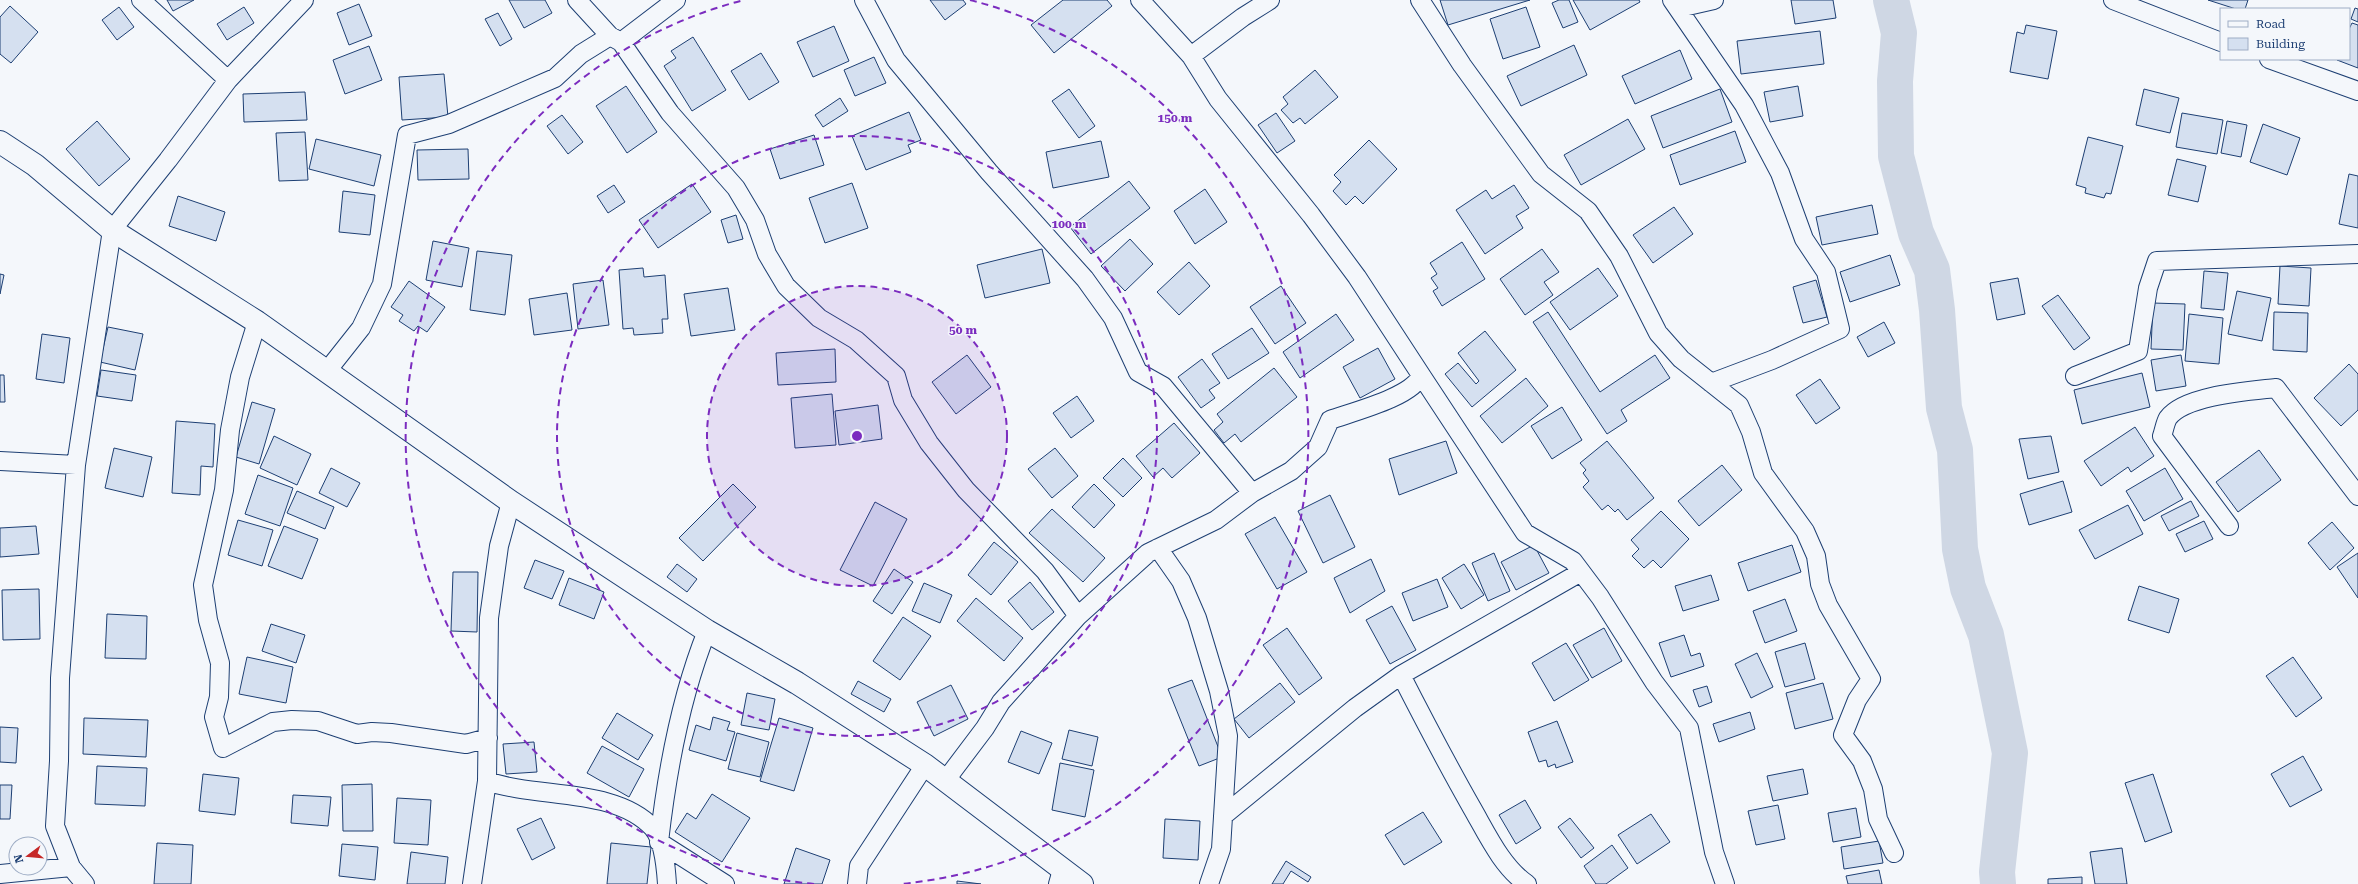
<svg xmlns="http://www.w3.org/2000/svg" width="2358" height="884" font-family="'Roboto Serif',serif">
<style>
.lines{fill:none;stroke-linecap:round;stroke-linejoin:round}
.river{stroke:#cfd7e4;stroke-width:36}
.building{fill:#d5e0f0;stroke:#1d3f73}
.minor-casing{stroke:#1d3f73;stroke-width:20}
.tertiary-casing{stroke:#1d3f73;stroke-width:24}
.minor{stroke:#f4f7fb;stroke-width:18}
.tertiary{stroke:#f4f7fb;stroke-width:22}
.ring{fill:none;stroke:#7b2cbf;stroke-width:2;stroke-dasharray:7 5}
.centre{fill:#7b2cbf;stroke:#f4f7fb;stroke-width:2}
.ring-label{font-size:12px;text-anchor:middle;font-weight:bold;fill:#7b2cbf;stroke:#f4f7fb;stroke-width:3;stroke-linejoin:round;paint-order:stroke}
</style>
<rect width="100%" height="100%" fill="#f4f7fb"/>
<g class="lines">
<path class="river" d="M1891,0L1899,33L1895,81L1896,156L1916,233L1932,270L1937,310L1944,408L1955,450L1960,549L1968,588L1986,635L2010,753L1997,872L1998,884"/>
</g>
<path class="building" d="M167,0H194L173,11Z
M509,0H545L552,13L524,28Z
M930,0H963L966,4L945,20Z
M1063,0H1107L1112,6L1054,53L1031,25Z
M1440,0H1530L1448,25Z
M1559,0H1569L1578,22L1563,28L1552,3Z
M1573,0H1639L1640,2L1590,30Z
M1791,0H1833L1836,18L1795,24Z
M2208,0H2248L2245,9H2236Z
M359,4L372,36L349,45L337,13Z
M10,6L38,32L11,63L0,54V17Z
M119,7L134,27L117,40L102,20Z
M244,7L254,23L227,40L217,24Z
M1526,7L1540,47L1503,59L1490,19Z
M2355,8L2358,9V22L2351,19Z
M498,13L512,39L500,46L485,19Z
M2352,23L2358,25V68L2337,60L2349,59V29Z
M2026,25L2057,31L2048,79L2010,72L2017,32L2024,34Z
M834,26L849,61L813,77L797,42Z
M1820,31L1824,64L1741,74L1737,41Z
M693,37L726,90L692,111L664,66L676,58L671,51Z
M1574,45L1587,75L1521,106L1507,76Z
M369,46L382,80L345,94L333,60Z
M1680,50L1692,79L1635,104L1622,76Z
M761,53L779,82L749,100L731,71Z
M874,57L886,83L855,96L844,70Z
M1315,70L1338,97L1305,124L1300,118L1293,123L1281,110L1288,104L1283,97Z
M444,74L448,117L402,120L399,77Z
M626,86L657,132L627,153L596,106Z
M1798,86L1803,116L1770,122L1764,92Z
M1069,89L1095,126L1079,138L1052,101Z
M1720,89L1732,122L1663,148L1651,116Z
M2144,89L2179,98L2170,133L2136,125Z
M305,92L307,120L244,122L243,94Z
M840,98L848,111L823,127L815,115Z
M909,112L921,140L908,145L911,152L866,170L852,136Z
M1276,113L1295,141L1277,153L1258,125Z
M2182,113L2223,120L2217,154L2176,147Z
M562,115L583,142L568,154L547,126Z
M1628,119L1645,149L1581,185L1564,155Z
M97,121L130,159L99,186L66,149Z
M2227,121L2247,125L2241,157L2221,153Z
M2263,124L2300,138L2287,175L2250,162Z
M1735,131L1746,162L1680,185L1670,155Z
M305,132L308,180L279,181L276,133Z
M814,135L824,165L780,179L770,149Z
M2088,137L2123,146L2111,194L2106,193L2104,198L2085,193L2086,188L2076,185Z
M316,139L381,155L374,186L309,169Z
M1369,140L1397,169L1363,204L1355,196L1346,205L1333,191L1341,182L1334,175Z
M1101,141L1109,177L1053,188L1046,152Z
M468,149L469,179L418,180L417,150Z
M2177,159L2206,166L2198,202L2168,195Z
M2349,174L2358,176V228L2339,224Z
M1129,181L1150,208L1091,254L1070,227Z
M852,183L868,228L825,243L809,198Z
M692,184L711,212L658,248L639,220Z
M614,185L625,202L608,213L597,196Z
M1514,185L1529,208L1516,216L1523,228L1485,254L1456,210L1486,190L1492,199Z
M1205,189L1227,222L1195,244L1174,211Z
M343,191L375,195L370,235L339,232Z
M178,196L225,212L216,241L169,226Z
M1872,205L1878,234L1822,245L1816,217Z
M1674,207L1693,234L1653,263L1633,235Z
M736,215L743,239L728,243L721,220Z
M1130,239L1153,264L1125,291L1101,266Z
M433,241L469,248L462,287L426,280Z
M1462,242L1485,279L1442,306L1433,291L1438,288L1431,278L1437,274L1430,263Z
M1042,249L1050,283L985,298L977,265Z
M1542,249L1559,272L1544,282L1553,295L1525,315L1500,279Z
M477,251L512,255L505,315L470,310Z
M1890,255L1900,285L1850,302L1840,272Z
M1189,262L1210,286L1179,315L1157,292Z
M2280,266L2311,268L2309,306L2278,304Z
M643,268L644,277L665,275L668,319H662L663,333L634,335L633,328L623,329L619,270Z
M1598,268L1618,296L1570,330L1550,302Z
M2204,271L2228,273L2224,310L2201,308Z
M0,274L4,275L0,294Z
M2018,278L2025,314L1997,320L1990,283Z
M603,280L609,325L578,329L573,284Z
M1816,280L1827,317L1803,323L1793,287Z
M409,281L445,307L427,332L418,326L414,331L399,321L403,315L391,307Z
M1281,286L1306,323L1275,344L1250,307Z
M728,288L735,330L691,336L684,294Z
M2237,291L2271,298L2262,341L2228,334Z
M567,293L572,330L534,335L529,299Z
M2058,295L2090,338L2074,350L2042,306Z
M2153,303L2185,304L2183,350L2151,349Z
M1548,312L1600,392L1655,355L1670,378L1621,410L1627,421L1607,434L1533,322Z
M2274,312L2308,313L2307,352L2273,350Z
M1336,314L1354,340L1300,378L1283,352Z
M2189,314L2223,318L2219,364L2185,361Z
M1884,322L1895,343L1868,357L1857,337Z
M108,327L143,334L135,370L100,362Z
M1252,328L1269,353L1228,379L1212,354Z
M1485,331L1516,370L1472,407L1445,374L1458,363L1476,384L1479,381L1458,353Z
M42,334L70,338L64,383L36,379Z
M1378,348L1395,379L1360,398L1343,367Z
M835,349L836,382L778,385L776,353Z
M967,355L991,387L956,414L932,382Z
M2181,355L2186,386L2156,391L2151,360Z
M1202,359L1220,383L1209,390L1215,398L1201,408L1178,377Z
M2349,364L2358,374V410L2341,426L2314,398Z
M1274,368L1297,397L1241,442L1235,434L1224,443L1214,430L1223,422L1217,414Z
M101,370L136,375L132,401L97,396Z
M2142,373L2150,407L2082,424L2074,390Z
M0,375H4L5,402H0Z
M1526,378L1548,406L1502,443L1480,416Z
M1820,379L1840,408L1816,424L1796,395Z
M832,394L836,445L795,448L791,398Z
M1077,396L1094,421L1071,438L1053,413Z
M252,402L275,409L259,464L236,457Z
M878,405L882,439L839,445L835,411Z
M1562,407L1582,440L1552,459L1531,426Z
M176,421L215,424L213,467L201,466L200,495L172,493Z
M1174,423L1200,453L1172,478L1163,468L1153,477L1136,456Z
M2135,427L2154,456L2131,472L2128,467L2101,486L2084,461Z
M274,436L311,454L297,485L260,468Z
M2051,436L2059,472L2028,479L2019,439Z
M1446,441L1457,473L1399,495L1389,459Z
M1607,441L1654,498L1627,520L1618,509L1615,512L1608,505L1602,510L1583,487L1589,481L1583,473L1586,470L1580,463Z
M114,448L152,457L143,497L105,488Z
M1055,448L1078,476L1052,498L1028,469Z
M2259,450L2281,480L2238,512L2216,482Z
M1123,458L1142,478L1123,497L1103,478Z
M1722,465L1742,490L1699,526L1678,501Z
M331,468L360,483L347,507L319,493Z
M2165,468L2183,499L2144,521L2126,491Z
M258,475L293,488L280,526L245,514Z
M2063,481L2072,512L2029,525L2020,494Z
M733,484L756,507L703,561L679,538Z
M1094,484L1115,505L1094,528L1072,507Z
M297,491L334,507L325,529L287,513Z
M1330,495L1355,547L1323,563L1298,511Z
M2191,501L2199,516L2169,531L2161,516Z
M875,502L907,519L873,586L840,570Z
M2128,505L2143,534L2095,559L2079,530Z
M1052,509L1105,558L1083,582L1029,533Z
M1661,511L1689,539L1661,568L1653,560L1644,568L1632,556L1639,549L1631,540Z
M1275,517L1307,572L1277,589L1245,534Z
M238,520L273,530L262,566L228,555Z
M2204,521L2213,539L2185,552L2176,534Z
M2332,522L2354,548L2330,570L2308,543Z
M36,526L39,554L0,557V528Z
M284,526L318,539L302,579L268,566Z
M994,542L1018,562L991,595L968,575Z
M1534,545L1549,573L1516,590L1501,562Z
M1792,545L1801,572L1748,591L1738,563Z
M1494,553L1510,591L1488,601L1472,563Z
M2358,553V598L2337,567Z
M1371,559L1385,591L1350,613L1334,578Z
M535,560L564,571L552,599L524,588Z
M677,564L697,579L687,592L667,577Z
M1464,564L1484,595L1461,609L1442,578Z
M894,569L913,582L892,614L873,601Z
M453,572H478L477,632L451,631Z
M1711,575L1719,600L1683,611L1675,586Z
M569,578L604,592L594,619L559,605Z
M1437,579L1448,607L1413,621L1402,593Z
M1030,582L1054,612L1032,630L1008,601Z
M924,583L952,595L940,623L912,611Z
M2139,586L2179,599L2169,633L2128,620Z
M39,589L40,639L3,640L2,590Z
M976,598L1023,638L1004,661L957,621Z
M1785,599L1797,631L1765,643L1753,611Z
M1392,606L1416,650L1390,664L1366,620Z
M107,614L147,616L146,659L105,658Z
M903,617L931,636L900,680L873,661Z
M271,624L305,635L296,663L262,651Z
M1287,628L1322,678L1299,695L1263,645Z
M1604,628L1622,661L1592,678L1573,645Z
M1684,635L1691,656L1700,653L1704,666L1671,677L1659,643Z
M1566,643L1589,680L1554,701L1532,663Z
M1805,643L1815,679L1785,687L1775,652Z
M1757,653L1773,687L1751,698L1735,664Z
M247,657L293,667L286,703L239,694Z
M2293,657L2322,698L2296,717L2266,676Z
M1192,680L1222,757L1199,766L1168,689Z
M858,681L891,699L884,712L851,694Z
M1280,683L1295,702L1249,738L1234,719Z
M1823,683L1833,719L1795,729L1786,693Z
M951,685L968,719L934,736L917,702Z
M1707,686L1712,702L1699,707L1693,690Z
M747,693L775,699L769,730L741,725Z
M1750,712L1755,729L1719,742L1713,724Z
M617,713L653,735L638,760L602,738Z
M713,717L730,722L727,730L735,732L726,761L689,750L696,725L710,730Z
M84,718L148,720L146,757L83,754Z
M779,718L813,728L794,791L760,781Z
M1557,721L1573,762L1556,768L1555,764L1548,767L1546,760L1539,762L1528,732Z
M0,727L18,728L16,763L0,762Z
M1069,730L1098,737L1092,766L1062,759Z
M1021,731L1052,743L1039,774L1008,762Z
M737,733L769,742L760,777L728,769Z
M534,742L537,772L506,774L503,744Z
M602,746L644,769L629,797L587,773Z
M2303,756L2322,790L2290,807L2271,774Z
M1060,763L1094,770L1085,817L1052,810Z
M97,766L147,768L145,806L95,804Z
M1803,769L1808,794L1773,801L1767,776Z
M203,774L239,778L235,815L199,811Z
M2153,774L2172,832L2145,842L2125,783Z
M372,784L373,831H343L342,785Z
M0,785H12L10,819H0Z
M712,794L750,818L722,862L675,832L687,813L696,819Z
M293,795L331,797L328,826L291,823Z
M397,798L431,800L428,845L394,843Z
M1525,800L1541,828L1516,844L1499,815Z
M1778,805L1785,839L1756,845L1748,811Z
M1856,808L1861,837L1833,842L1828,813Z
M1423,812L1442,842L1404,865L1385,835Z
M1651,814L1670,842L1637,864L1618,835Z
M541,818L555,848L532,860L517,829Z
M1570,818L1594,848L1581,858L1558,827Z
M1165,819L1200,821L1198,860L1163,858Z
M1879,841L1883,863L1844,869L1841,847Z
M157,843L193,845L191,884H154Z
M611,843L651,847L647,884H607Z
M342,844L378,847L375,880L339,876Z
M1612,845L1628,868L1606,884H1596L1584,866Z
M796,848L830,860L822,884H784Z
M2122,848L2127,884H2095L2090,852Z
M411,852L448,857L445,884H407Z
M1286,861L1311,877L1308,882L1291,871L1283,884H1272Z
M1879,870L1882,884H1848L1846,876Z
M2082,877V884H2048V879Z
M957,881L981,884H957Z"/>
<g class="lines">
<defs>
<path id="minor" d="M141,0L228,80
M577,0L610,36L621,42L676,0
M864,0L896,60L989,172L1085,279L1113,318L1138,372L1163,386L1252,493
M1140,0L1191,56
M1420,0L1462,65L1541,174L1588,211L1619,256L1658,333L1681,359L1739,405L1751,432L1763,473L1805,531L1816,556L1820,584L1828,605L1871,679L1857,700L1843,735L1862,761L1873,789L1878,819L1894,853
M1672,0L1744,105L1780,173L1804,239L1826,272L1840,329L1772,360L1711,383
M2113,0L2221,42
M1679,8L1714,0
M621,42L670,113L736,188L755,220L767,254L786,286L819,318L856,340L896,376L903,400L929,443L966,490L1045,571L1078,616
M2269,59L2358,91
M257,322L240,377L230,430L224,490L203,585L208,620L220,663L219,697L214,717L223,748L273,722L292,720L318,721L357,734L372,732L391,733L466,744L488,738
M327,371L361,328L382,284L407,135L449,124L555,78L581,54L610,36
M1421,375L1525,533L1573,561L1600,597L1654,682L1689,728L1714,852L1725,884
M2075,376L2138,351L2148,288L2157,261L2358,254
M0,461L76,465
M2229,526L2162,436C2164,431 2165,423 2168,418C2185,395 2250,391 2276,388L2358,496
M1158,548L1181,581L1197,618L1219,691L1228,736L1221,849L1209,884
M707,631C680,698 667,771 659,842L725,884
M1401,675C1424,720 1447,764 1472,808C1487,834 1502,867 1527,884
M487,781C538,799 615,787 653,828C664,841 666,868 667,884
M945,781L985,728L1001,702L1078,616L1148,553L1216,520L1252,493L1291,471L1318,447L1330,420C1352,412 1413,397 1421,375L1357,277L1311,215L1218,99L1191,56L1243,17L1270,0
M1223,816L1355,708L1401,675L1581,572
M0,874L71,867
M85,884L71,867L55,826L59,761L60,678L76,465L112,230L168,160L228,80L304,0
M472,884L487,781L489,618L499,546L511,502
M857,884L859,866L925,765
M1058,884L1062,870"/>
<path id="tertiary" d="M0,142L35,165L112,230L257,322L511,502L707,631L797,683L925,765L1082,884"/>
</defs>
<use href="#minor" class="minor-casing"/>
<use href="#tertiary" class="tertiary-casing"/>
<use href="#minor" class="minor"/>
<use href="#tertiary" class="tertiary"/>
</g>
<circle cx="857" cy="436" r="150" fill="#7b2cbf" fill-opacity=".12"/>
<g class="ring">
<circle cx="857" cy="436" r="150"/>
<circle cx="857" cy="436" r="300"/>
<path d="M814 884A450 450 0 0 1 744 0M970 0A450 450 0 0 1 900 884"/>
</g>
<circle cx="857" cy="436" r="6" class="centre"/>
<g class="ring-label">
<text x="1175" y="122">150 m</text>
<text x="1069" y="228">100 m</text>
<text x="963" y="334">50 m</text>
</g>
<rect x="2220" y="8" width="130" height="52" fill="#f4f7fb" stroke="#9eadc5"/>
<rect x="2228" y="21" width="20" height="6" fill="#f4f7fb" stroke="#9eadc5"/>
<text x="2256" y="28" font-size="12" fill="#1d3f73">Road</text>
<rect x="2228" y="38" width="20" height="12" fill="#d5e0f0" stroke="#9eadc5"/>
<text x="2256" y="48" font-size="12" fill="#1d3f73">Building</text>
<g transform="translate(28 856) rotate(254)"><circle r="19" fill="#f4f7fb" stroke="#9eadc5"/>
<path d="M0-3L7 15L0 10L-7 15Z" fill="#c62828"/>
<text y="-6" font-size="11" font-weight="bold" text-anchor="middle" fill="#1d3f73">N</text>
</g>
</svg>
